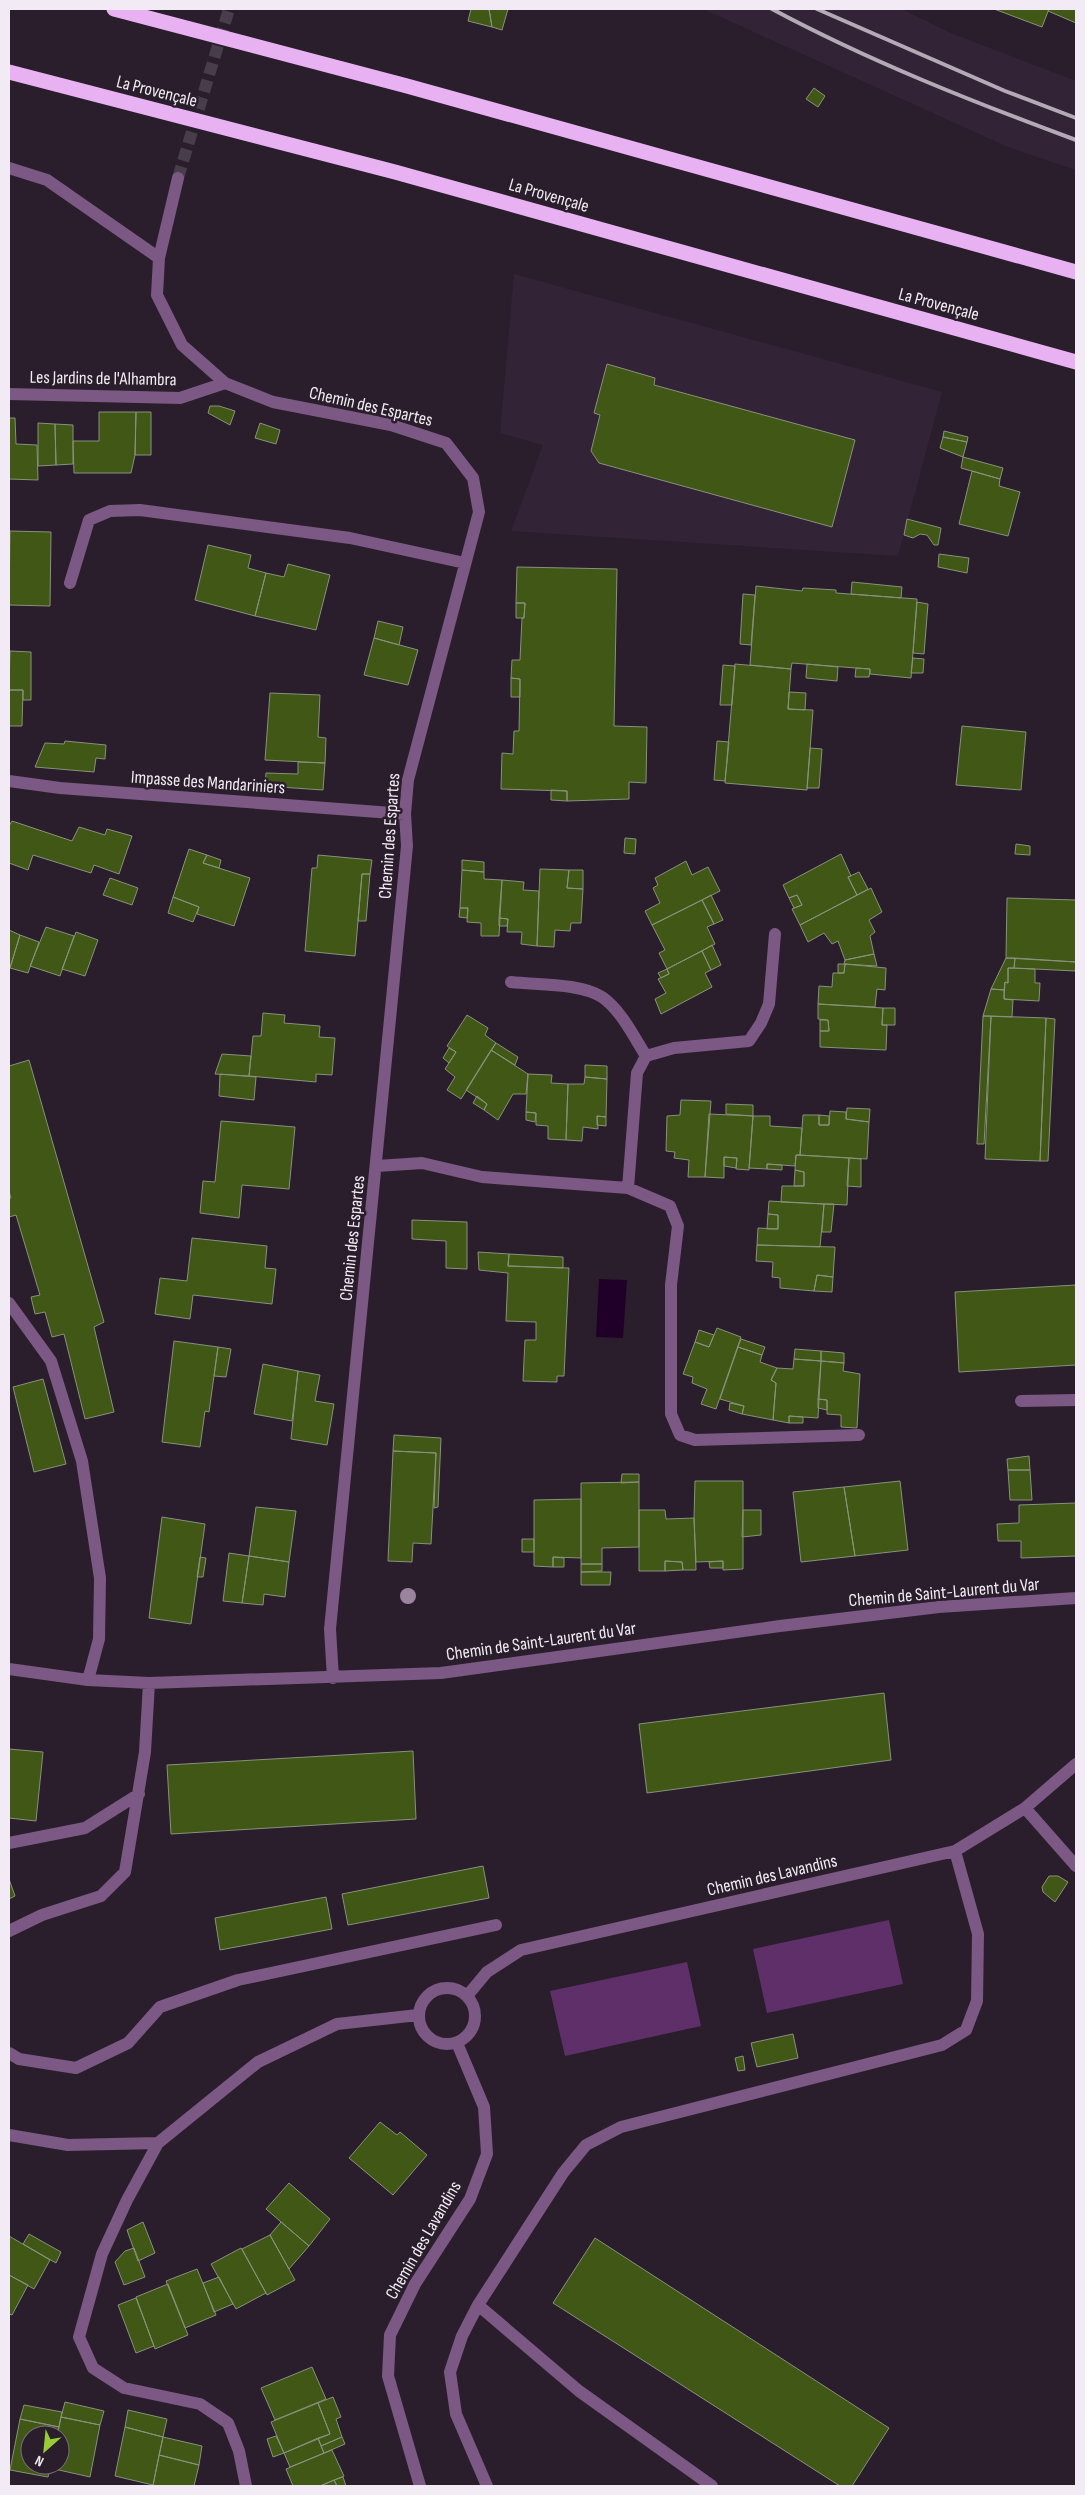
<svg xmlns="http://www.w3.org/2000/svg" width="1085" height="2495" font-family="'Sofia Sans Condensed',sans-serif">
<style>
.built{fill:#332337}
.green{fill:#5f2f69}
.water{fill:#200028}
.building{fill:#405715;stroke:#88917d}
.lines{fill:none;stroke-linecap:round;stroke-linejoin:round}
.minor-tunnel{stroke:#483d4a;stroke-width:12;stroke-dasharray:12 6;stroke-linecap:butt}
.minor{stroke:#7c5884;stroke-width:12}
.highway{stroke:#e7b1f2;stroke-width:15}
.rail{stroke:#b3aab5;stroke-width:4}
.tree{fill:#9a849e}
.labels{text-anchor:middle;stroke-width:5;stroke-linejoin:round;paint-order:stroke}
.street-label{font-size:18px;fill:#f2eaf4;stroke:#2a1e2c}
</style>
<rect width="100%" height="100%" fill="#2a1e2c"/>
<path class="built" d="M703,9H901L953,34L1076,81V170L1008,147Z
M514,274L942,392L898,556L511,531L543,445L500,433Z"/>
<path class="green" d="M889,1920L903,1984L767,2013L753,1949Z
M687,1962L701,2026L565,2056L550,1991Z"/>
<path class="water" d="M599,1279L627,1280L623,1338L596,1337Z"/>
<path class="building" d="M471,9H489L492,27L468,21Z
M489,9H508L502,30L492,27Z
M994,9H1049L1042,27Z
M1049,9H1076V23L1048,11Z
M814,88L825,96L818,107L806,99Z
M607,364L655,378L654,385L855,440L832,527L599,463L591,451L600,415L594,413Z
M210,406H219L235,411L230,425L208,413Z
M99,412H136L135,455L131,473H74L73,441H99Z
M136,412H151V455H135Z
M9,418H15L16,444L37,445L38,480L9,479Z
M38,423L55,424L56,465L38,466Z
M260,423L280,430L276,444L255,438Z
M55,424L73,425V464L56,465Z
M944,431L968,437L967,442L943,437Z
M943,437L967,442L963,457L940,448Z
M963,457L1003,468L1000,479L961,468Z
M972,471L1000,479L999,486L1020,492L1008,536L959,524Z
M907,519L941,528L938,545H934L927,535L920,534L913,538L904,535Z
M10,531L51,532L50,606L9,605Z
M208,545L251,555L248,568L266,573L255,616L195,600Z
M939,554L969,558L967,573L938,567Z
M288,564L330,575L316,630L255,616L266,573L284,577Z
M517,567L617,569L614,726L647,727L646,783L629,782V799L567,801V791L501,789L502,753L513,754L514,731H519L520,679L511,678L512,660H520L522,618H524L525,603H516Z
M852,582L902,587L901,598L851,594Z
M756,586L802,591L803,588L836,590V593L917,599L911,678L870,674V669L856,668L792,663L791,669L750,665Z
M743,594L755,595L751,645L740,644Z
M917,602L928,604L924,654L913,653Z
M516,603H525L524,618H516Z
M378,621L403,627L399,645L374,638Z
M374,638L418,650L408,685L364,675Z
M9,651V690H23L22,726H9Z
M10,651L31,652V700H23V690H9Z
M913,658L924,659L923,673H911Z
M735,664L791,669L788,709L813,710L807,790L725,783Z
M807,664L838,667L837,681L806,678Z
M723,665L735,666L732,705H720Z
M856,668L870,669L869,677H855Z
M511,678L520,679V697H511Z
M789,692L806,693L805,710L788,709Z
M270,693L320,695L318,737L326,738L325,763L265,760Z
M962,726L1026,732L1021,790L956,785Z
M65,741L106,745L105,759L96,758L94,772L35,767L45,743L64,744Z
M717,741L729,742L725,781L714,780Z
M810,748L822,749L819,788H807Z
M298,762L325,763L323,790L265,786L266,773L298,774Z
M551,790L567,791V801L551,800Z
M12,821L72,841L79,827L105,835L107,829L132,836L119,874L94,865L91,873L33,855L28,870L9,863V826Z
M625,838L636,839L635,854L624,853Z
M1016,844L1030,846V855L1015,854Z
M189,849L207,855L203,863L250,878L234,926L197,914L199,907L173,897Z
M841,854L851,876L848,877L857,895L800,925L792,909L802,905L797,895L789,898L783,885Z
M207,855L221,860L219,868L203,863Z
M318,855L372,860L370,874H362L355,956L305,951L312,868H317Z
M462,860L484,862V872L462,870Z
M686,861L692,875L708,867L720,891L652,925L645,911L660,903L653,888L658,885L655,878Z
M540,869L569,870L567,888L583,889L581,923H571L570,931L555,930L554,947L537,946Z
M462,870L484,872V879L502,880L499,936H481V923L467,922L468,908H460Z
M569,870H583V889L567,888Z
M859,872L868,889L857,895L848,877Z
M362,874H370L366,921H358Z
M110,878L138,888L132,905L103,895Z
M502,880L524,882L523,890L539,891L537,946L521,944L522,932H507L508,919L499,918Z
M871,888L882,912L869,920L875,932L870,936L874,954L845,960L838,941L832,944L824,933L808,942L800,925Z
M711,895L723,920L714,924L702,900Z
M797,895L802,905L794,908L789,898Z
M173,897L199,907L193,922L168,913Z
M1007,898L1076,900V962L1006,958Z
M702,900L714,924L707,927L715,944L667,969L659,953L665,950L652,925Z
M460,908H468L467,918L459,917Z
M499,918L508,919L507,926H499Z
M46,927L74,936L60,976L30,966Z
M9,930L20,935L10,968L9,967Z
M76,932L98,940L85,976L62,969Z
M20,935L39,942L28,973L10,968Z
M712,945L721,965L711,970L702,951Z
M702,951L711,970L705,973L712,987L661,1014L655,999L666,993L658,979L669,974L667,969Z
M874,954L877,966L844,964L845,960Z
M1006,958H1015L1014,968H1008V983L1005,982L1004,990L991,989Z
M1015,958L1076,962V971L1014,968Z
M838,964H845L844,973H838Z
M845,964L886,968L885,990L877,989L875,1007L818,1004L819,986L832,987L833,973H844Z
M1008,968L1035,969V983H1040L1039,1001L1004,999L1005,982L1008,983Z
M667,969L669,974L661,978L658,973Z
M991,989L1004,990V999L1013,1000L1012,1017L983,1016Z
M818,1004L883,1008L882,1025H887L886,1050L820,1047V1031H829L828,1020L818,1019Z
M883,1008H895V1025H882Z
M263,1013L285,1015L284,1023L320,1026L319,1037L335,1038L332,1075L316,1074V1082L249,1076L253,1036H261Z
M467,1015L488,1028L485,1035L496,1043L461,1099L447,1090L455,1077L445,1069L456,1052L447,1046Z
M983,1016H991L984,1144H977Z
M991,1016L1046,1018L1040,1161L985,1159Z
M1046,1018L1055,1019L1048,1161H1040Z
M820,1020H828L829,1031H820Z
M496,1043L518,1057L515,1065L491,1050Z
M449,1048L456,1052L449,1063L443,1058Z
M491,1050L528,1074L526,1094H513L498,1120L484,1110L487,1104L466,1090Z
M222,1054L251,1056L249,1076L215,1074Z
M29,1060L104,1322L94,1327L114,1412L85,1419L64,1334L52,1337L45,1312L35,1314L31,1297L40,1295L16,1215L9,1217V1199L11,1198L9,1191V1066Z
M585,1065L607,1066V1079L585,1077Z
M220,1074L256,1077L254,1100L219,1096Z
M528,1074L552,1075L551,1083L568,1084L566,1140L548,1139V1126L536,1125V1113L526,1112Z
M585,1077L607,1079L606,1117L597,1116L598,1129L583,1127L582,1141L566,1140L568,1084H584Z
M477,1096L487,1104L484,1110L473,1103Z
M681,1100L711,1101L705,1177H688L689,1160L674,1158L675,1152L666,1151L667,1116L680,1115Z
M726,1104L753,1105V1116L726,1114Z
M847,1108L870,1109L869,1122L846,1119Z
M830,1111L846,1112V1119L869,1122L867,1159L800,1155L803,1115H819V1125H829Z
M526,1112L536,1113L535,1122L526,1120Z
M709,1114L753,1116L749,1170L736,1169L737,1158L724,1157V1178L705,1177Z
M819,1115L829,1116V1125H819Z
M597,1116L606,1117V1126L597,1125Z
M753,1116H770V1126L802,1128L800,1155H796L795,1166L767,1164V1169L749,1168Z
M221,1121L295,1127L289,1189L242,1185L239,1218L200,1213L203,1181L215,1182Z
M796,1155L849,1158L847,1205L781,1202L782,1186H804V1172L795,1170Z
M724,1157L737,1158L736,1168L724,1166Z
M849,1158L861,1159V1187L847,1186Z
M767,1164L782,1165V1170L767,1169Z
M795,1170L804,1172V1186H794Z
M769,1201L824,1204L820,1247L757,1245L758,1228L778,1229V1215L768,1214Z
M824,1204H834L831,1232H822Z
M768,1214L778,1215V1229H767Z
M412,1220L467,1222V1269L446,1268V1241L412,1239Z
M192,1238L267,1246L265,1268L276,1269L272,1304L193,1295L190,1319L155,1314L160,1278L187,1281Z
M757,1245L835,1247L833,1277L817,1275L814,1291L780,1288V1278L772,1277L773,1262L756,1261Z
M478,1252L509,1254L508,1266L569,1268L564,1376H557V1382L523,1381L525,1340H536V1322L506,1321L508,1273L479,1270Z
M509,1254L563,1257V1268L508,1266Z
M817,1275L833,1277L832,1292L814,1291Z
M1076,1285V1365L959,1372L955,1292Z
M717,1328L741,1337L716,1409L701,1404L707,1389L692,1383L693,1377L683,1374L695,1342L709,1347Z
M699,1330L714,1335L709,1347L695,1342Z
M741,1339L765,1347L762,1355L738,1347Z
M174,1341L218,1347L209,1412L205,1411L200,1447L162,1442Z
M218,1347L231,1349L226,1377L214,1376Z
M738,1347L762,1355L760,1362L777,1368L771,1380L776,1383L773,1420L742,1414L744,1406L720,1399Z
M795,1349L821,1351V1361L794,1359Z
M821,1351L844,1353V1363L821,1361Z
M794,1359L821,1361L818,1418L789,1416V1423L773,1420L776,1383L771,1380L777,1368L793,1369Z
M821,1361L844,1363L843,1371L860,1374L857,1428L841,1427V1415L827,1414V1400L818,1399Z
M263,1364L298,1371L292,1421L254,1414Z
M298,1371L320,1375L315,1401L334,1404L327,1445L291,1439Z
M43,1379L66,1464L34,1472L13,1387Z
M818,1399L827,1400V1410L818,1408Z
M730,1403L744,1406L742,1414L729,1410Z
M789,1416L803,1417V1423H789Z
M394,1435L441,1438L438,1507L434,1508L436,1453L393,1451Z
M393,1451L436,1453L431,1544L413,1543L412,1562L388,1561Z
M1029,1456L1030,1470H1008L1007,1459Z
M1008,1470H1030L1032,1500H1010Z
M622,1474H639V1482L621,1483Z
M695,1481H743V1569L723,1570V1561L696,1562L694,1518Z
M900,1481L908,1550L855,1556L844,1487Z
M639,1482V1547L602,1548V1564H581V1483Z
M844,1487L855,1556L801,1562L793,1492Z
M581,1499V1558L553,1557V1567L534,1566V1500Z
M1076,1503V1556L1021,1558V1541H998L997,1524L1019,1523V1505Z
M256,1507L296,1511L289,1562L249,1556Z
M639,1510H665L666,1519L694,1518L696,1570H683L682,1562L665,1561V1571H639Z
M743,1510H761V1535L742,1537Z
M162,1517L205,1524L191,1624L149,1618Z
M522,1539H534V1552H522Z
M229,1553L249,1556L242,1603L223,1601Z
M249,1556L289,1562L285,1597L264,1594L263,1605L242,1603Z
M200,1557L206,1558L203,1577H197Z
M553,1557L564,1558V1567H553Z
M665,1561L682,1562L683,1570L665,1571Z
M723,1561V1568H710L709,1562Z
M581,1564H602V1571L581,1572Z
M581,1572H611L610,1585H581Z
M884,1693L891,1760L647,1793L639,1724Z
M9,1749L43,1752L36,1821L9,1818Z
M413,1751L416,1819L171,1834L167,1765Z
M483,1866L489,1898L348,1925L342,1894Z
M1049,1876H1058L1068,1882L1055,1902L1043,1892L1042,1887Z
M9,1879L15,1896L9,1899Z
M326,1897L332,1929L220,1950L215,1918Z
M793,2034L798,2058L757,2067L751,2043Z
M743,2056L745,2070L738,2071L735,2058Z
M380,2122L397,2135L400,2132L427,2155L393,2195L349,2158Z
M289,2183L330,2219L309,2246L266,2209Z
M143,2222L155,2253L138,2261L127,2230Z
M281,2222L309,2246L289,2269L270,2235Z
M29,2234L61,2252L56,2263L23,2244Z
M270,2235L295,2280L267,2295L242,2249Z
M9,2236L50,2260L34,2289L9,2275Z
M595,2238L889,2428L852,2486H840L553,2303Z
M134,2248L145,2277L124,2285L115,2262L125,2251Z
M241,2248L266,2293L236,2309L211,2264Z
M197,2269L216,2315L185,2328L166,2281Z
M9,2275L28,2285L12,2315L9,2314Z
M219,2277L233,2304L214,2312L203,2283Z
M168,2284L188,2335L155,2349L136,2297Z
M136,2298L154,2346L136,2353L118,2305Z
M312,2367L326,2399L275,2420L261,2388Z
M333,2397L341,2417L336,2419L342,2437L321,2446L318,2438L330,2434L318,2403Z
M65,2402L104,2411L100,2425L61,2417Z
M318,2403L330,2434L284,2453L271,2422Z
M24,2405L62,2412L59,2427L20,2419Z
M128,2410L167,2419L163,2437L125,2427Z
M61,2417L100,2425L90,2477L50,2468L51,2465H60V2435H57Z
M20,2419L59,2427L57,2435H30V2465H51L48,2477L10,2470Z
M125,2427L163,2437L153,2485L115,2476Z
M276,2436L284,2453L273,2457L267,2439Z
M163,2437L202,2446L199,2465L159,2455Z
M342,2437L345,2444L324,2453L321,2446Z
M318,2438L324,2453L290,2467L284,2453Z
M332,2450L344,2476L320,2486H293L286,2469Z
M159,2455L199,2465L194,2486H153Z
M343,2477L346,2486H337L334,2480Z
M334,2480L337,2486H320Z"/>
<g class="lines">
<path class="minor-tunnel" d="M178,178L229,9"/>
<path class="minor" d="M9,168L47,180L159,258
M178,178L159,258L157,295L182,345L225,383L273,402L391,425L446,443L473,478L479,512L408,780L405,814L407,846L330,1629L333,1678
M9,394L180,398L225,383
M70,583L89,520L110,511L140,510L350,538L465,563
M9,781L60,788L405,814
M511,982C537,985 581,983 602,997C621,1010 634,1037 646,1056
M377,1166L422,1163L482,1177L628,1188L670,1206L678,1226L671,1285V1414L680,1435L695,1440L859,1435
M628,1188L637,1073L646,1056L674,1048L749,1041L761,1023L769,1004L775,934
M9,1303L51,1361L82,1461L100,1578L99,1639L88,1680
M1021,1401L1076,1400
M9,1669L88,1680L149,1683L441,1673L780,1626L939,1607L1076,1598
M1025,1808L1076,1866
M9,1843L85,1828L139,1794
M9,1931L42,1915L101,1896L125,1872L145,1752L149,1683
M419 2016a28 28 0 1 1 56 0a28 28 0 1 1-56 0Z
M467,1996L487,1972L521,1950L955,1851L1025,1808L1076,1764
M9,2053L19,2059L76,2068L128,2043L160,2007L238,1980L496,1925
M9,2135L68,2145L158,2143
M478,2305L579,2391L712,2486
M246,2486L239,2451L228,2423L200,2404L124,2388L93,2368L79,2337L102,2254L127,2200L158,2143L258,2062L337,2024L418,2015
M420,2486L388,2376L390,2335L415,2284L470,2199L487,2154L484,2107L457,2043
M487,2486L456,2414L450,2372L462,2336L478,2305L563,2173L586,2145L621,2127L942,2045L966,2030L977,2001L978,1934L955,1851"/>
<path class="highway" d="M114,9L407,86L1076,272
M9,72L395,172L1076,362"/>
<path class="rail" d="M772,9C869,61 973,102 1076,140
M817,9L1005,91L1076,118"/>
</g>
<circle class="tree" cx="408" cy="1596" r="8"/>
<g class="labels">
<g class="street-label">
<text transform="translate(157 91) rotate(14)" y="6">La Provençale</text>
<text transform="translate(549 195) rotate(16)" y="6">La Provençale</text>
<text transform="translate(939 304) rotate(15)" y="6">La Provençale</text>
<text transform="translate(103 378) rotate(1)" y="6">Les Jardins de l'Alhambra</text>
<text transform="translate(371 406) rotate(13)" y="6">Chemin des Espartes</text>
<text transform="translate(208 782) rotate(4)" y="6">Impasse des Mandariniers</text>
<text transform="translate(389 836) rotate(-86)" y="6">Chemin des Espartes</text>
<text transform="translate(352 1238) rotate(-84)" y="6">Chemin des Espartes</text>
<text transform="translate(944 1592) rotate(-5)" y="6">Chemin de Saint-Laurent du Var</text>
<text transform="translate(541 1641) rotate(-8)" y="6">Chemin de Saint-Laurent du Var</text>
<text transform="translate(772 1875) rotate(-13)" y="6">Chemin des Lavandins</text>
<text transform="translate(423 2240) rotate(-60)" y="6">Chemin des Lavandins</text>
</g>
</g>
<rect width="1085" height="2495" fill="none" stroke="#f2eaf4" stroke-width="20"/>
<g transform="translate(45 2450) rotate(207)"><circle r="24" fill="#2a1e2c" stroke="#7a707c"/>
<path d="M0-4L9 19L0 12L-9 19Z" fill="#99cb35"/>
<text y="-8" font-size="14" font-weight="bold" text-anchor="middle" fill="#f2eaf4">N</text>
</g>
</svg>
